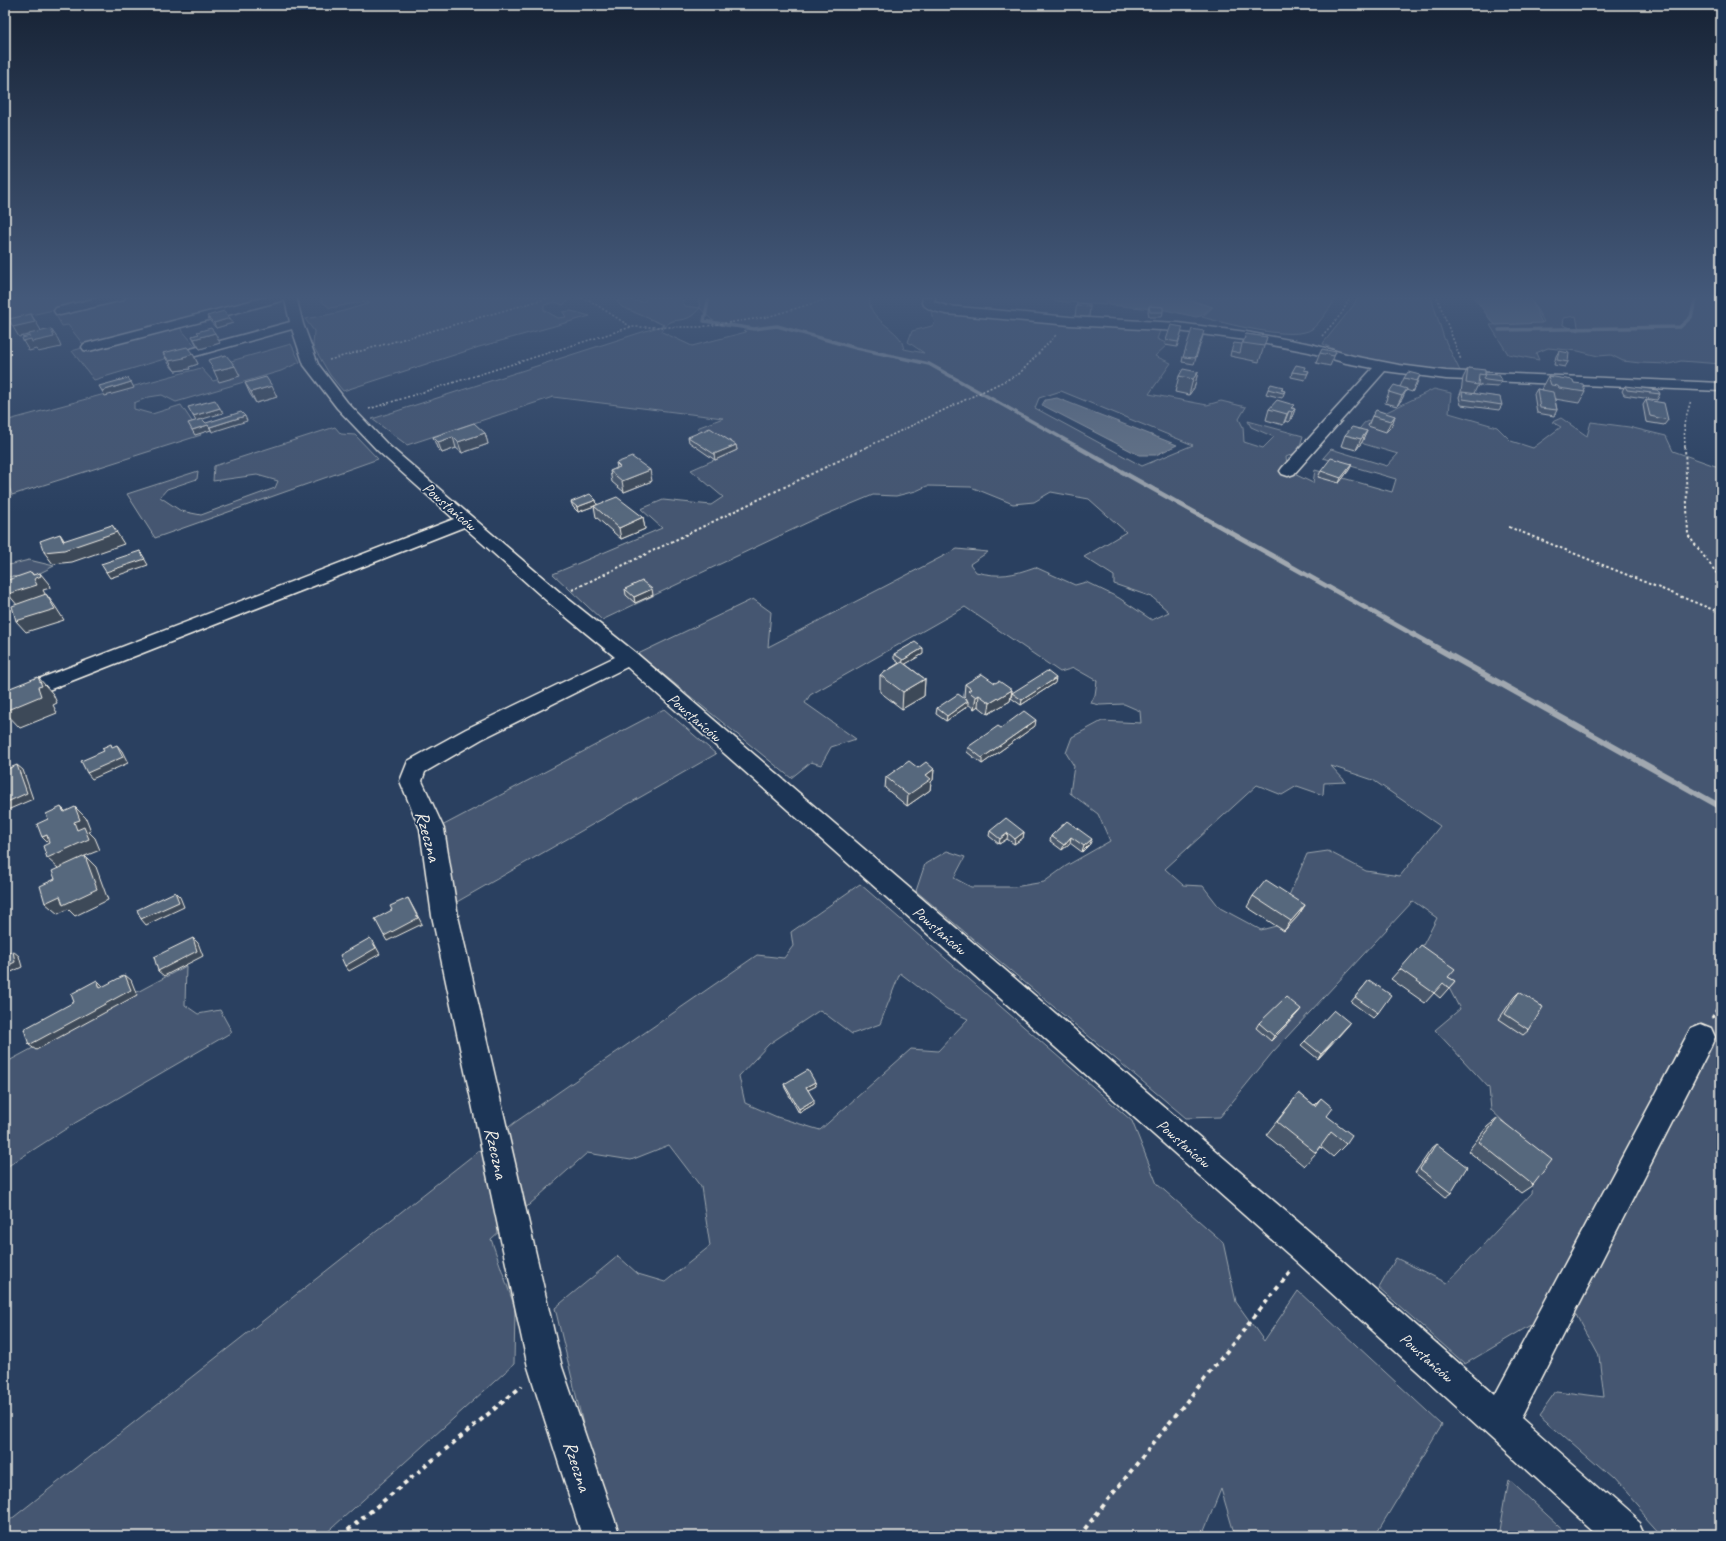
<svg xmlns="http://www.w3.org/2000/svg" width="1726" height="1541" font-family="Caveat,sans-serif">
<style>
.green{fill:#445771;stroke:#9ca4ac;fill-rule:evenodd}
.water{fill:#6a788a;stroke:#a1a8b0}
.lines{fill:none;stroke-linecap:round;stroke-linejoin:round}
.stream-far2{stroke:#a1a8b0;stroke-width:3.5}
.stream-far1{stroke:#a1a8b0;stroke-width:4.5}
.stream{stroke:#a1a8b0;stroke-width:6}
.minor-casing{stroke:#f4f1e8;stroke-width:3}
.path-far3{stroke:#f4f1e8;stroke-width:1.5;stroke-dasharray:2 2;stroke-linecap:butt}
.path-far2{stroke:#f4f1e8;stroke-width:2;stroke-dasharray:2.5 2.5;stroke-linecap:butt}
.path-far1{stroke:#f4f1e8;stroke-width:3;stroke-dasharray:3.5 3.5;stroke-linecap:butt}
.path{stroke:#f4f1e8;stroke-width:4;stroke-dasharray:4.5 4.5;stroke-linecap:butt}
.minor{fill:#1d3557;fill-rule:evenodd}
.wall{fill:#4a596c;stroke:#f4f1e8}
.shaded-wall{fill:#3c4858;stroke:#f4f1e8}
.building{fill:#56677d;stroke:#f4f1e8}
.labels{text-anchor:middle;stroke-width:3.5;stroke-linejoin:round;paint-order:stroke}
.street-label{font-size:16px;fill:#f4f1e8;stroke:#1d3557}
.near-street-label{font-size:19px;fill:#f4f1e8;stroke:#1d3557}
</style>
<rect width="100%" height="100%" fill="#2a4060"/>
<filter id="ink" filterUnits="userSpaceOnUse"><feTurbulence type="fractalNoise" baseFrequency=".025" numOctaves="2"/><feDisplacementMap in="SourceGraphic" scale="8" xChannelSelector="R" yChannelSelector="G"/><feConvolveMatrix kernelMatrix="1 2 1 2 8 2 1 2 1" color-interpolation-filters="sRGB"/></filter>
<g filter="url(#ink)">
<path class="green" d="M5,297H268L175,322L198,349L94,380L72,351L85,347L68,325L62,326L53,310L5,321Z
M320,297H573L563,305L555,302L544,305V310L558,318L566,317L563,312L571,311L590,316L479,347L343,391L330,375L313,346L314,331L305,319L337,313L370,303C358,301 343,306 330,308L320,300Z
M647,297H681L685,306L700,308L698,297H870C866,317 892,326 901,340C902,342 903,346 904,349L924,353L908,342L912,331L932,326L935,322L932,316L930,307L1161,328L1157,339L1168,344L1155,356L1171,363L1149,394L1207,405L1221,401L1246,407L1239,419L1243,427L1244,442L1263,448L1274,437L1251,427L1248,421L1303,436L1298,452L1286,457L1288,471L1313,483L1315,470L1392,492L1396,479L1323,458L1331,449L1387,466L1398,454L1364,444L1354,436L1364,423L1434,389L1451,393L1449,413L1497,427L1511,441L1533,448L1561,427L1552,422L1561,418L1587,436L1591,422L1629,427L1666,436L1673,451L1721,468V1536H1663L1612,1479L1539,1415L1556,1391L1604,1397L1599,1356L1574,1310L1534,1323L1465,1364L1379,1288L1396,1258L1447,1283L1532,1193L1536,1152L1491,1110L1489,1088L1435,1030L1460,1009L1449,988L1422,947L1437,918L1413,901L1272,1053L1220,1117L1186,1118L916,891L925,864L947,851L965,857L954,878L971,887H1014L1044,882L1066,866L1110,841L1098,814L1070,793L1074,766L1066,753L1072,737L1102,721L1141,723L1140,711L1124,704L1100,705L1091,703L1095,695L1097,681L1074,668L1060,672L965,607L810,695L805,703L856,739L831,747L821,765L811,762L791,778L638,654L753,599L771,612L768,647L957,549L988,552L970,564L976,572C1001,578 1012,575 1035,567L1075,585L1086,582L1119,598L1152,620L1169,612L1152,597L1114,584V576L1084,557L1126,532L1089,499L1051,492L1034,502L1013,504L971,487L927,486L916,491L896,496L873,495L815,519L602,620L553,574L662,528L641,509L663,500L711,505L723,497L691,470L732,452L697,428L723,418L553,397L407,445L372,419L664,325L622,307L616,301C626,298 635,303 645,301ZM700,308C713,323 721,328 741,327L746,332L692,346L662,332C669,316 679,323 690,317C694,315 697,311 700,308ZM1061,391L1193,445L1142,466L1035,408L1039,398ZM1331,766L1373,780L1440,826L1400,876L1366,871L1328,851L1307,854L1288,898L1291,922L1261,930L1220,908L1203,886L1183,885L1165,869L1257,785L1282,795L1297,786L1323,795L1324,783L1346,782Z
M1104,297L1106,305L1054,301L1051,298Z
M1182,297H1337C1332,305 1319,324 1312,329C1294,342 1224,323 1202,317L1213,307Z
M1358,297H1431L1444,338L1461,373L1406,367L1346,355L1323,344L1324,342L1353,306Z
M1528,297H1721V364L1681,361L1669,364L1640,363L1623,361L1611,355L1598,356L1578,351L1548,348L1536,353L1539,360L1508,354L1490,325L1544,322L1531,299ZM1576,316L1579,331L1563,325L1564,318Z
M291,344L300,362L281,371L176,402L162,395L149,397L134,403V409L152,414L181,405L201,435L12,495L5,476V421L201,368L213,381L238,374L231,361Z
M335,427L341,434L355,435L378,459L155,538L127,494L198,471L197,479L167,489L160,497L181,511L201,515L275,488L278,481L257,475L213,481L214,466Z
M29,560L54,566L34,576L5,577V566Z
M664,709L716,754L455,903L440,827Z
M860,884L1132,1121L1157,1184L1223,1242L1236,1302L1264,1341L1298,1291L1442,1425L1378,1531L1405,1536H1235L1221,1489L1202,1536H1162L1154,1532L1151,1536H610L555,1308L618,1256L638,1274L665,1282L710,1246L701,1187L669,1145L631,1160L587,1153L491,1239L515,1308L514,1364L323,1536H5V1524L514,1123L757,955L784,958L793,946L791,932ZM900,973L947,1009L968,1019L938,1051L911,1049L820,1130L777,1117L745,1103L739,1076L769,1044L820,1010L852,1034L880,1024Z
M186,966L185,1005L198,1014L220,1010L232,1032L75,1123L5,1168V1063Z
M1508,1479L1570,1536H1498Z"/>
<path class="water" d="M1107,297H1176L1212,307L1201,316L1196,317L1165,310L1108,305Z
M1474,297H1528L1531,299L1542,323L1496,325L1491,321Z
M1057,398L1177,445L1156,455H1139L1042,405L1045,400Z"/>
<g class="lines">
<path class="stream-far2" d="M709,297L704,321L754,329L777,326L856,348L929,364L1078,447
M1499,330L1680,327L1691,317L1696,297"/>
<path class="stream-far1" d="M1076,446L1414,635"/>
<path class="stream" d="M1412,634L1721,807"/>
<defs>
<path id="minor" d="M102,297H125L123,300L60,315L56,314L54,311L56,308Z
M266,297H296L303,324L318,364L347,402L388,445L562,594L636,653L1318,1239L1495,1395L1691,1028L1701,1024L1711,1028L1715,1037L1711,1046L1521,1418L1640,1523L1646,1536H1599L1296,1261L627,667L482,739L425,772L422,781L444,829L458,916L562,1367L620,1536H582L528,1367L432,916L420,829L400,781L408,761L466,729L615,657L548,602L464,527L5,707V692L454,519L378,451L337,408L304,365L292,329L192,357L187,356L185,353L187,350L290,322L285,300L89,351L84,350L82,347L84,344Z
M923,297H935L934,302L947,306L1070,317L1178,323L1246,332L1311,344L1353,356L1399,365L1446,371L1721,383V391L1446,379L1385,371L1294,474L1288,476L1282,474L1280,471L1282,468L1373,368L1346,363L1309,352L1246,340L1178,331L1070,325L946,314C938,312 927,310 922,303Z"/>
</defs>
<use href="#minor" class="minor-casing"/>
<path class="path-far3" d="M573,297L589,300L631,327
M1437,297L1461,360
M1322,336L1342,313L1350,297
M329,360L552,297
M369,409L631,327H700L767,317L834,297
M867,447L1019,374L1057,334
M1685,447L1684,424L1691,400"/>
<path class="path-far2" d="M1685,446L1688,535L1721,579
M1509,527L1721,613
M572,590L869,446"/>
<path class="path-far1" d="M1712,1018L1721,1002"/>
<path class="path" d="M341,1536L522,1386
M1079,1536L1291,1271"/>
<use href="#minor" class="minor"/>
</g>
<path class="wall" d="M1077,303L1090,307L1089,317L1075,316Z
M1149,306L1163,312L1162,317H1149L1148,311Z
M207,316L233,323L216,328L210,321Z
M197,332L220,343L200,349L197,346L192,336L199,334Z
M1182,332L1177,347L1165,345L1166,340Z
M1246,334L1267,337L1259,362L1230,356L1231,351L1242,344Z
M1203,336L1194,364L1182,362L1183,357Z
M1559,351L1568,362L1565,367L1554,365L1556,356Z
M1336,352L1330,366L1316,363L1320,353Z
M163,353L193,354L198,364L189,367L190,369L175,371L169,364Z
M1468,368L1502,380L1498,387L1483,386L1480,384V386L1478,385L1474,393L1502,405L1499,410L1461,405L1459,397L1461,392L1463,378Z
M1304,370L1309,371L1305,380L1291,377L1292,372Z
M1198,372L1194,388L1189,395L1175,392L1179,376Z
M1420,375L1412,392L1406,390L1402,399L1397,406L1385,403L1389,392L1400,387L1404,378Z
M1548,376L1574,383L1585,392L1579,403L1555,399L1557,410L1554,416L1537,413L1534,394L1537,389L1543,390L1542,387Z
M245,383L277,397L256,403L250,394Z
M1625,386L1660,394L1657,400L1624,395L1622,391Z
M1283,387L1282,390L1285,391L1283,396L1282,398L1266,394L1268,389Z
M1646,400L1668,420L1664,425L1646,422L1643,405Z
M1293,408L1295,409L1291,420L1289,422L1285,421L1283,425L1266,420L1269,409Z
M1372,416H1395L1391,427L1386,432L1368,426Z
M1367,431L1362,442L1356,450L1341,446L1345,435Z
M485,433L488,444L462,453L456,448L442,453L437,448L433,437Z
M688,437L736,445L737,450L715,460L689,442Z
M616,463L652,481L624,492L612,482L610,471L617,468Z
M1352,464L1349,470L1339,483L1318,477L1321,471Z
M596,500L597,505L643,517L645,529L621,539L596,517L594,506L578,512L573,507L571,502Z
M625,589L653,595L635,603L626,595Z
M894,654H923L905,664L925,679L924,696L902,709L880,692V675L899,663L894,659Z
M995,683L1012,690L1010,701L988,714L978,706L974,709L968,704V706L946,721L936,714L937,708L967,700V699L964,696L965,684Z
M1055,683L1021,705L1011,698L1012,693Z
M1035,726L982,764L967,752L968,747L1001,728Z
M918,768L934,769L933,780L931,782L930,790L907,806L885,788L886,777Z
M1067,821L1090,844L1082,852L1070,843L1062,850L1050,841L1051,836Z
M990,831L1024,832L1023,838L1014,844L1007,839L999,844L989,836Z
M1253,896L1305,905L1298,916L1284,931L1247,907Z
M1400,969L1448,977L1455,981L1440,998L1434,993L1425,1003L1391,979Z
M1369,980L1378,1013L1373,1018L1351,1002Z
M1519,992L1529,1030L1523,1035L1499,1019L1514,997Z
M1301,1009L1297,1014L1271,1041L1256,1028L1259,1023Z
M1350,1023L1318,1059L1301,1045L1305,1041Z
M815,1082L816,1086L808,1090L814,1104L799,1113L785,1088L784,1084Z
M1299,1093L1314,1105L1321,1098L1327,1116L1346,1144L1333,1157L1321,1147L1316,1153L1304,1166L1266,1135Z
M1498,1118L1533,1185L1521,1193L1468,1151L1487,1127Z
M1437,1144L1451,1193L1445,1197L1415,1173L1432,1148Z"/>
<path class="shaded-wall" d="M31,314L42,332L19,337L13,327Z
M230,318L233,323L216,328L214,323Z
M51,329L58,339L61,347L38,352L36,349L29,351L23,341Z
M215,333L220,343L200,349L194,339Z
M193,354L198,364L189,367L190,369L175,371L169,361Z
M235,366L240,376L219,382L214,371Z
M1198,372L1194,388L1189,395L1193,379Z
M1420,375L1416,386L1412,392L1417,381Z
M131,382L134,388L105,396L102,391Z
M272,386L277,397L256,403L251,392Z
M1407,389L1402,399L1397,406L1402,396Z
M220,408L223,413L196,421L193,416Z
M1295,409L1291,420L1289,422L1292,412Z
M1289,411L1285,421L1283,425L1287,414Z
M245,416L247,421L212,432L210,427Z
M1395,416L1391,427L1386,432L1391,421Z
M208,425L211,430L195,435L192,430Z
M1367,431L1362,442L1356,450L1361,439Z
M485,433L488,444L462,453L458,442Z
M453,437L456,448L442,453L438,442Z
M736,445L737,450L715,460L714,454Z
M1352,464L1349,470L1339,483L1341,478Z
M650,470L652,481L624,492L622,481Z
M596,500L597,505L578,512L577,507Z
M643,517L645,529L621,539L619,528Z
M112,525L124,544L72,562L53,564L44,552L63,541L60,534L68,546Z
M140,551L148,565L110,578L106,572Z
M31,572L36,578L40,573L49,584L50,588L43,590L46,596L18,606L8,594L33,575Z
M652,589L653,595L635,603L634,597Z
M46,594L55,606L64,620L26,632L16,621Z
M923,648V654L902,666L903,660Z
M38,677L53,694L57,703L53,705L57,713L20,728L5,712V711Z
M1056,678L1055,683L1021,705L1022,700Z
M925,679L924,696L902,709L903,692Z
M1012,690L1010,701L988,714L990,703Z
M979,695L978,706L974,709L976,697Z
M968,701V706L946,721L947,716Z
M1036,720L1035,726L982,764V758Z
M117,745L122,751L128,763L92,779L87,773Z
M17,765L23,770L33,799L5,811V803Z
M934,769L933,780L931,782L930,790L907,806L908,795L926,775Z
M61,807L72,818L75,807L86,818L91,831L89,832L95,838L100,850L85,856L96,867L108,900L75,916L68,909L58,914L45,903L59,869L47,858L77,830L64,812Z
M1024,832L1023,838L1014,844L1015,839Z
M1008,833L1007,839L999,844L1000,839Z
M47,835L53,848L42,837Z
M1071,837L1070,843L1062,850L1064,845Z
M1092,839L1090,844L1082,852L1084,846Z
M175,892L180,897L184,907L146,925L141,919Z
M408,898L422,924L387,941L384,936Z
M1305,905L1298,916L1284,931L1291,921Z
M193,938L198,943L203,956L164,976L158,971Z
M370,938L374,943L380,954L349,971L345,966Z
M13,951L19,956L22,967L5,975V967Z
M125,975L131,980L137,995L36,1050L29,1045Z
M97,980L103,986L106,994L100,988Z
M1301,1009L1297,1014L1271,1041L1274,1036Z
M1350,1023L1346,1028L1318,1059L1321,1054Z
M5,1045L10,1061L5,1064Z
M815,1082L816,1086L806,1091V1087Z
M814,1100V1104L799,1113V1109Z"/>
<path class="building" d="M1077,303L1090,304V307L1077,306Z
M1149,306L1163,307V312H1150Z
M224,311L230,318L214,323L207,316Z
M31,314L35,322L13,327L9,319Z
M1171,325L1183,327L1178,342L1166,340Z
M211,328L215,333L194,339L192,336L199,334L197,332Z
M51,329L54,337L32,342L31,339L23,341L22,338L30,336L29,334Z
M1192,329L1204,331L1195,358L1183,357Z
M1246,334L1267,337L1264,346L1243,343Z
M1234,343L1242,344L1240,353L1231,351Z
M187,347L193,354L183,357L184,358L169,361L163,353Z
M1322,349L1336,352L1334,356L1320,353Z
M1559,351L1569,353L1568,362L1557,360Z
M226,355L235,366L214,371L208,360Z
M1296,365L1305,367L1304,370L1309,371L1307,374L1292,372Z
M1468,368L1485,370V375L1479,374L1478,385L1466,383Z
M1183,369L1198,372L1193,379L1179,376Z
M1408,372L1420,375L1417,381L1404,378Z
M1485,374L1499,375L1502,380H1500L1501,382L1486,380L1483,379Z
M1548,376L1573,380L1574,383L1583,384L1585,392L1559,388L1558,386L1551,385Z
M266,377L272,386L251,392L245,383Z
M128,378L131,382L102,391L99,386Z
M1271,384L1283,387L1281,390L1285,391L1283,393L1268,389Z
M1394,385L1407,389L1402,396L1389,392Z
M1625,386L1658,390L1660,394L1627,390Z
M1537,389L1553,392L1557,410L1540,408Z
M1462,392L1500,397L1502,405L1463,399Z
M215,400L220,408L193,416L188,407Z
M1277,400L1294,405L1291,408L1295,409L1292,412L1289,411L1287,414L1269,409Z
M1646,400L1664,403L1668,420L1650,416Z
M1376,410L1395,416L1391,421L1372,416Z
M241,412L245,416L210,427L208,425L192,430L188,423L202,419L206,423Z
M474,423L485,433L458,442L453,437L438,442L433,437Z
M1352,427L1367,431L1361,439L1345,435Z
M710,428L736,445L714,454L688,437Z
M632,457L650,470L622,481L610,471L620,467L616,463Z
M1331,458L1352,464L1341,478L1321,471Z
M590,494L596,500L577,507L571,502Z
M617,497L643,517L619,528L594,506Z
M112,525L117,532L64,550L44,552L40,541L60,534L63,541Z
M140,551L145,559L106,572L101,564Z
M31,572L33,575L40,573L41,576L34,579L37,585L8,594L5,586V581Z
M642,581L652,589L634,597L625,589Z
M46,594L55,609L16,621L12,606Z
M915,642L923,648L903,660L894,654Z
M902,662L925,679L903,692L880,675Z
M1047,671L1056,678L1022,700L1012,693Z
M982,674L995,683L999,681L1012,690L990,703L979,695L976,697L968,691L971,689L965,684Z
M38,677L42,686L38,687L41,696L5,711V690Z
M958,694L968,701L947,716L937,708Z
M1024,711L1036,720L982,758L968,747L998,726L1001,728Z
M111,744L112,747L117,745L123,757L87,773L81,761L104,751L102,748Z
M909,761L918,768L926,762L934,769L926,775L931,779L908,795L886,777Z
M17,765L27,793L5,803V770Z
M61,807L64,812L75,807L80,820L74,822L77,830L84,827L89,839L47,858L43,846L49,843L47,835L42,837L37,824L48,819L46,814Z
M1006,818L1024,832L1015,839L1008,833L1000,839L990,831Z
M1067,821L1092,839L1084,846L1071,837L1064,845L1051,836Z
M85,856L97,889L63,905L60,896L45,903L40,886L55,879L52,871Z
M1266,880L1305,905L1291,921L1253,896Z
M175,892L179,902L141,919L137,910Z
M408,898L418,918L384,936L375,919L392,910L390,906Z
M193,938L197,951L158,971L154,957Z
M370,938L376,948L345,966L340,955Z
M1421,945L1455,969L1448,977L1455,981L1449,988L1443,983L1434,993L1400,969Z
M13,951L15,962L5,967V954Z
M125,975L131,990L29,1045L24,1029L74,1002L71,994L97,980L100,988Z
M1369,980L1391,995L1378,1013L1355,997Z
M1519,992L1543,1007L1529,1030L1505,1014Z
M1286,997L1301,1009L1274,1036L1259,1023Z
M1334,1010L1350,1023L1321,1054L1305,1041Z
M808,1070L815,1082L806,1087L814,1100L799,1109L784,1084Z
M1299,1093L1315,1106L1321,1098L1333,1108L1327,1116L1352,1135L1346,1144L1331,1132L1316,1153L1277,1122Z
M1498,1118L1552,1160L1533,1185L1479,1142Z
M1437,1144L1467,1167L1451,1193L1420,1169Z"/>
</g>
<linearGradient id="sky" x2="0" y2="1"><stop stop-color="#172335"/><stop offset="0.58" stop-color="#44597a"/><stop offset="1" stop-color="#44597a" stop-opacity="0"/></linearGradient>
<rect width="1726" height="513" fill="url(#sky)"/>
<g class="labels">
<g class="street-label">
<text transform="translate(450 506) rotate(41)" y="6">Powstańców</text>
<text transform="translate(695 717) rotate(41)" y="6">Powstańców</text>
<text transform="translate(940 930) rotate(41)" y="6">Powstańców</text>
<text transform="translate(1184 1143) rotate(41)" y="6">Powstańców</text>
<text transform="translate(1427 1357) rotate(42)" y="6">Powstańców</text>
</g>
<g class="near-street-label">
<text transform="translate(429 836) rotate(75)" y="7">Rzeczna</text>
<text transform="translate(497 1153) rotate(78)" y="7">Rzeczna</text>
<text transform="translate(578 1466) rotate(72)" y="7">Rzeczna</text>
</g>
</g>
<rect width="1726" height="1541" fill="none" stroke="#1d3557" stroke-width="20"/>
<rect x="10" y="10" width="1706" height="1521" fill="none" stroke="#f4f1e8" stroke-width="1.5" filter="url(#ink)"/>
</svg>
